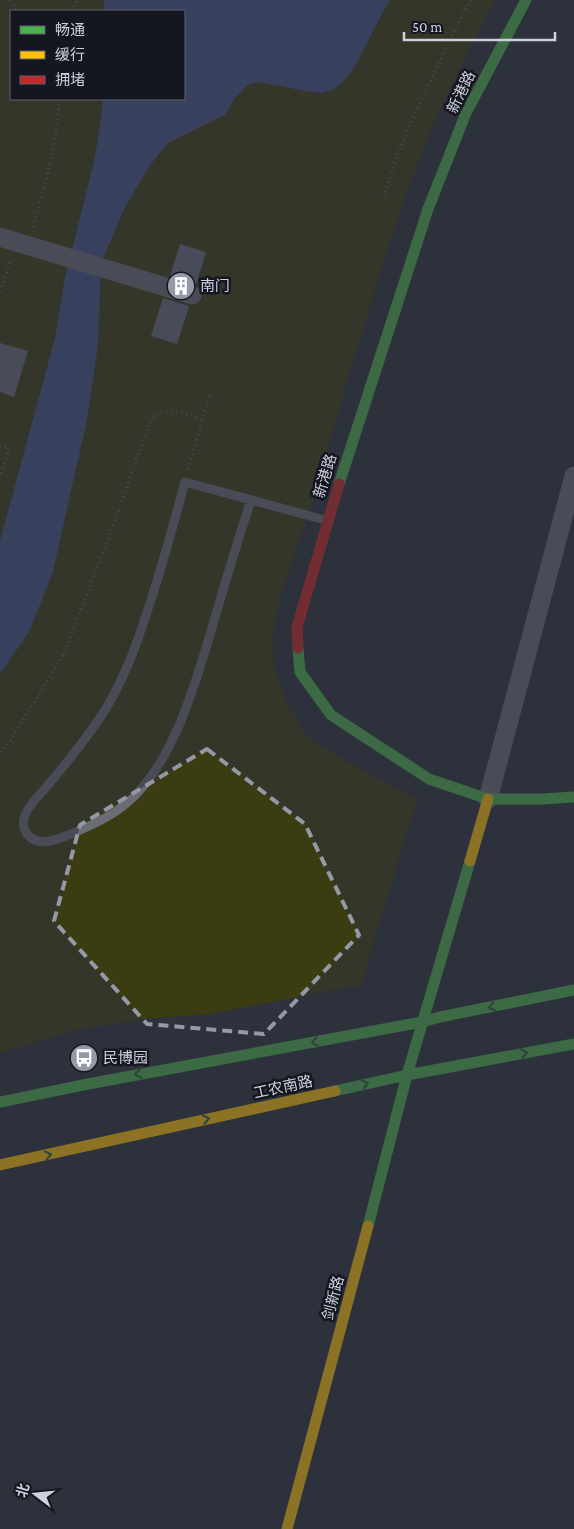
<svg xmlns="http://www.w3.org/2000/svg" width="574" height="1529" font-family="'Crimson Pro','Noto Sans SC',serif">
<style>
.green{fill:#3b3c12;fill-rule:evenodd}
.water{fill:#445488}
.building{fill:#686e7e}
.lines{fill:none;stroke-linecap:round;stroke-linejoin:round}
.path{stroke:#666870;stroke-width:3;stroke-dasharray:1 4;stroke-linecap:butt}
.lane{stroke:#6a6d75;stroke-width:9}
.street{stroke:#6a6d75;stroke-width:19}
.fast{stroke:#4caf50;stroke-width:11}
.slow{stroke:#ffc107;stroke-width:11}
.jam{stroke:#c62828;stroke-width:11}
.oneway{stroke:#2d5b36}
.marked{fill:none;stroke:#9599a5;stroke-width:4;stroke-dasharray:10 6;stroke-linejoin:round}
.labels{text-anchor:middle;stroke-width:5;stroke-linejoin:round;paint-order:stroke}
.street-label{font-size:15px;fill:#cdd1de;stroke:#141720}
.poi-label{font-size:15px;fill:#cdd1de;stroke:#141720;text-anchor:start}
</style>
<rect width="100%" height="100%" fill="#2e323c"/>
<path class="green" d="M0,0H496L474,40L438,113L402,204L348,377L317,488L280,600L273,632L274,668L286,702L307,736L344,760L417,799L361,985L208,1014L144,1019L71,1031L0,1053ZM11,11H184V99H11Z"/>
<path class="water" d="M105,0H390L386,6L354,68L343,82L333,90L322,93L305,91L260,82L249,84L234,99L225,115L168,143L151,164L136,188L122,213L101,264L98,345L87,420L53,572L29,632L0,674V541L55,338L64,282L94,161L99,134L103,99H184V11H102Z"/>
<path class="building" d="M180,244L206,252L196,285L170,276Z
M163,298L189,306L177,344L151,336Z
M0,343L28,351L14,397L0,392Z"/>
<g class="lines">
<path class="path" d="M10,0L18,11
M72,11L77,0
M384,197L398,153L414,115L462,16L471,0
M33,227C45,185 57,143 59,99
M0,292L11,259
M0,446L9,448L0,478
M188,469L210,395
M0,752L10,741L63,656L115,521L148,427C150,423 152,419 155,416C167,405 189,415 203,419"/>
<path class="lane" d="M251,500C238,540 226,580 214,621C197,678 175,761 129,801C113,816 90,826 71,834C58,839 39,848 28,835C23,829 23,821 25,815C30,803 40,795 48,785C65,765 82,744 97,722C122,687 137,644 150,603C163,563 174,523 185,482L325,520"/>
<path class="street" d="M0,237L192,295
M488,799L574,476"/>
<path class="fast" d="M339,484L428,209L466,113L526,0
M298,648L300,672L331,715L429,779L488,799H543L574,797
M335,1091L407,1075L574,1044
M0,1102L88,1084L422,1022L440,1017L574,990
M368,1226L407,1075L470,861"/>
<path class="slow" d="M470,861L488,799
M0,1165L335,1091
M287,1529L368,1226"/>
<path class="jam" d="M298,648L297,627L339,484"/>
</g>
<defs><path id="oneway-chevron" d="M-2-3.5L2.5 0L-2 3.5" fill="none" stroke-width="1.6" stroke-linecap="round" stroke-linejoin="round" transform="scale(1.25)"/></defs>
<g class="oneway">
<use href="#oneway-chevron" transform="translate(492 1007) rotate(168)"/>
<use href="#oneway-chevron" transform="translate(315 1042) rotate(170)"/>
<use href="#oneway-chevron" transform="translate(524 1053) rotate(-10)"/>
<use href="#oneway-chevron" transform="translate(138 1074) rotate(170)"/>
<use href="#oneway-chevron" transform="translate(365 1084) rotate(-12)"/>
<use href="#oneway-chevron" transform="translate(206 1119) rotate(-12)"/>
<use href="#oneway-chevron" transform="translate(48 1155) rotate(-12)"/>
</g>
<path d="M0 0H574V1529H0ZM207,749L305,824L359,935L264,1034L147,1024L54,921L80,825Z" fill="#2e323c" fill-opacity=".55" fill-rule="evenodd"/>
<path class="marked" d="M207,749L305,824L359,935L264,1034L147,1024L54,921L80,825Z"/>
<defs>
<symbol id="building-disc" viewBox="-11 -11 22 22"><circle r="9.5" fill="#9599a5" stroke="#141720"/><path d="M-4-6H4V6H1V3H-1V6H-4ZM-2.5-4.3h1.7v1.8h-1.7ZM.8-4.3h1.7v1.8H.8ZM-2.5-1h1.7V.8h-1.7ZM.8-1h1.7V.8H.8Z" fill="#fff"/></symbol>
<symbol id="bus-disc" viewBox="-11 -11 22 22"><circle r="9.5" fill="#9599a5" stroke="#141720"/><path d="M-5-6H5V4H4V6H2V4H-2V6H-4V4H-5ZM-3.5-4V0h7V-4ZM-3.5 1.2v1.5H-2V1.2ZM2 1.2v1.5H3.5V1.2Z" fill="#fff"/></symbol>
</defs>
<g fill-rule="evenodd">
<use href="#building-disc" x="165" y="270" width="32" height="32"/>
<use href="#bus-disc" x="68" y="1042" width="32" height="32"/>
</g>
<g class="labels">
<g class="street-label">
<text transform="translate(461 92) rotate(-64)" y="5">新港路</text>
<text transform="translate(325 476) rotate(-73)" y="5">新港路</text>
<text transform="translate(283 1087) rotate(-12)" y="5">工农南路</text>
<text transform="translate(333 1298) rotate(-75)" y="5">剑新路</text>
</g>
<g class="poi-label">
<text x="200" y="291">南门</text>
<text x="103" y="1063">民博园</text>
</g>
</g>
<rect x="10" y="10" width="175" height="90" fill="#141720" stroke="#5e616c"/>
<rect x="20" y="26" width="25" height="8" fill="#4caf50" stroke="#5e616c"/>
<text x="55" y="35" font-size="15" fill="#cdd1de">畅通</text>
<rect x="20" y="51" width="25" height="8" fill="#ffc107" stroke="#5e616c"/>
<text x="55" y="60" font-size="15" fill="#cdd1de">缓行</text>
<rect x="20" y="76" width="25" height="8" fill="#c62828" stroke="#5e616c"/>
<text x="55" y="85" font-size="15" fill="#cdd1de">拥堵</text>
<g transform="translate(35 1494) rotate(286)" stroke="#141720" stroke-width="4" paint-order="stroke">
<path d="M0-4L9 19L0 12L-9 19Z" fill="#cdd1de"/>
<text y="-8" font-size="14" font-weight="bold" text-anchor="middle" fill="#cdd1de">北</text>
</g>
<path d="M404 32v8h151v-8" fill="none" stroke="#cdd1de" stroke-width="2.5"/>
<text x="412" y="32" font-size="15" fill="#cdd1de" stroke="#141720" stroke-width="4" paint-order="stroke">50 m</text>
</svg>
